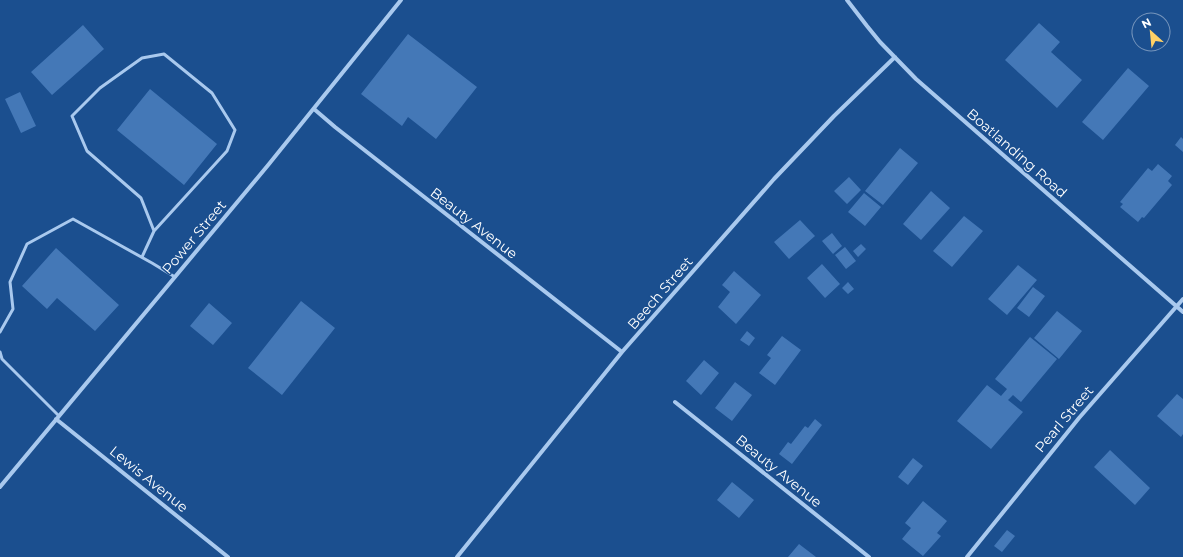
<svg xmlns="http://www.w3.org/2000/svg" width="1183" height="557" font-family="Montserrat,sans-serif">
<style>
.building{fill:#4478b7}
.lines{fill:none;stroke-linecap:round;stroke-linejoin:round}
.lane{stroke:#a9c9ee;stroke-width:3}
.street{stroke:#a9c9ee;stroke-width:4}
.labels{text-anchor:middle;stroke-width:3;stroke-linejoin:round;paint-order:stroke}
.street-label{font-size:14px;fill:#fff;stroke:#1b4f8f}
</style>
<rect width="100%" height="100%" fill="#1b4f8f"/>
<path class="building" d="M1039,23L1060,42L1051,52L1082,80L1057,108L1005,60Z
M83,25L104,49L52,95L31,72Z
M408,34L477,87L436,139L408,117L402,126L361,94Z
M1128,68L1149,86L1103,140L1082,122Z
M150,89L217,144L184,185L117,130Z
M20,92L36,126L21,133L5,99Z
M1181,137L1183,139V152L1175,145Z
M900,148L918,163L883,205L865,191Z
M1158,164L1172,176L1168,181L1172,185L1144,218L1142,217L1138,222L1120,207L1123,204L1120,202L1148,168L1152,171Z
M849,177L861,190L847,204L834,191Z
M931,191L950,208L921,240L903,224Z
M864,193L881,207L865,226L848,212Z
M964,216L983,231L952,267L933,251Z
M800,220L815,236L789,259L774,242Z
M832,233L842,246L833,254L822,241Z
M861,244L866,249L858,257L853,251Z
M845,247L856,261L846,269L835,255Z
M56,248L119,305L95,331L57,298L47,309L22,286Z
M822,264L840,284L825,298L807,278Z
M1018,265L1037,280L1007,315L988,299Z
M734,271L761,295L736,324L718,307L730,292L722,285Z
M848,282L854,289L848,294L842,288Z
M1033,287L1045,296L1029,317L1017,308Z
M301,301L335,328L282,395L248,368Z
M209,303L232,323L213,345L190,326Z
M1057,311L1082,331L1059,359L1034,338Z
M747,331L755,338L749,346L740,340Z
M782,336L801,350L775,385L759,373L771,358L767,355Z
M1030,337L1057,359L1021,402L1013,395L1008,400L1023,412L991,449L957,421L987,385L1001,396L1007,389L995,379Z
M704,360L719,373L701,395L686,381Z
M735,382L752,395L732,421L715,408Z
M1177,394L1183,399V434L1181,437L1157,416Z
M815,419L822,425L792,464L779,454L788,442L791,444L805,426L808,428Z
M1110,450L1150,488L1135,505L1094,467Z
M913,458L923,466L908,485L898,477Z
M732,482L754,500L739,518L717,500Z
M923,501L947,521L937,533L941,536L923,556L902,539L911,528L905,523Z
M1007,530L1015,536L1002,552L994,546Z
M799,544L816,557H788Z"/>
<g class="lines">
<path class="lane" d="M142,257L154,231L141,198L87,151L72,116L100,88L142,58L164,54L212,93L235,130L227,151L154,231
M0,332L13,309L10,282L27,244L73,219L152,263L175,277
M0,352L2,359L58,415"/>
<path class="street" d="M847,0L867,26L880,42L916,79L1183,312
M314,109L335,127L622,352
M675,402L869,557
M56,419L228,557
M0,487L269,164L401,0
M457,557L622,352L774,179L834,116L895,57
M967,557L1079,418L1183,299"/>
</g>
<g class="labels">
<g class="street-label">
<text transform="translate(1017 153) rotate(41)" y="5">Boatlanding Road</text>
<text transform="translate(474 223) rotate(38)" y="5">Beauty Avenue</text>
<text transform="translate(194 237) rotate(-50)" y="5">Power Street</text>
<text transform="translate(660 293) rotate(-49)" y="5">Beech Street</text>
<text transform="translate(1064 419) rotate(-50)" y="5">Pearl Street</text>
<text transform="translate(779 471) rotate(39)" y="5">Beauty Avenue</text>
<text transform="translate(149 479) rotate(39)" y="5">Lewis Avenue</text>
</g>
</g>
<g transform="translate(1151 32) rotate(333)"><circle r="19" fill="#1b4f8f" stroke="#7695bc"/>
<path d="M0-3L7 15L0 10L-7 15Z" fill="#ffd166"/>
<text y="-6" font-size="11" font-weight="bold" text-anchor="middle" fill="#ffffff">N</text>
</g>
</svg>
